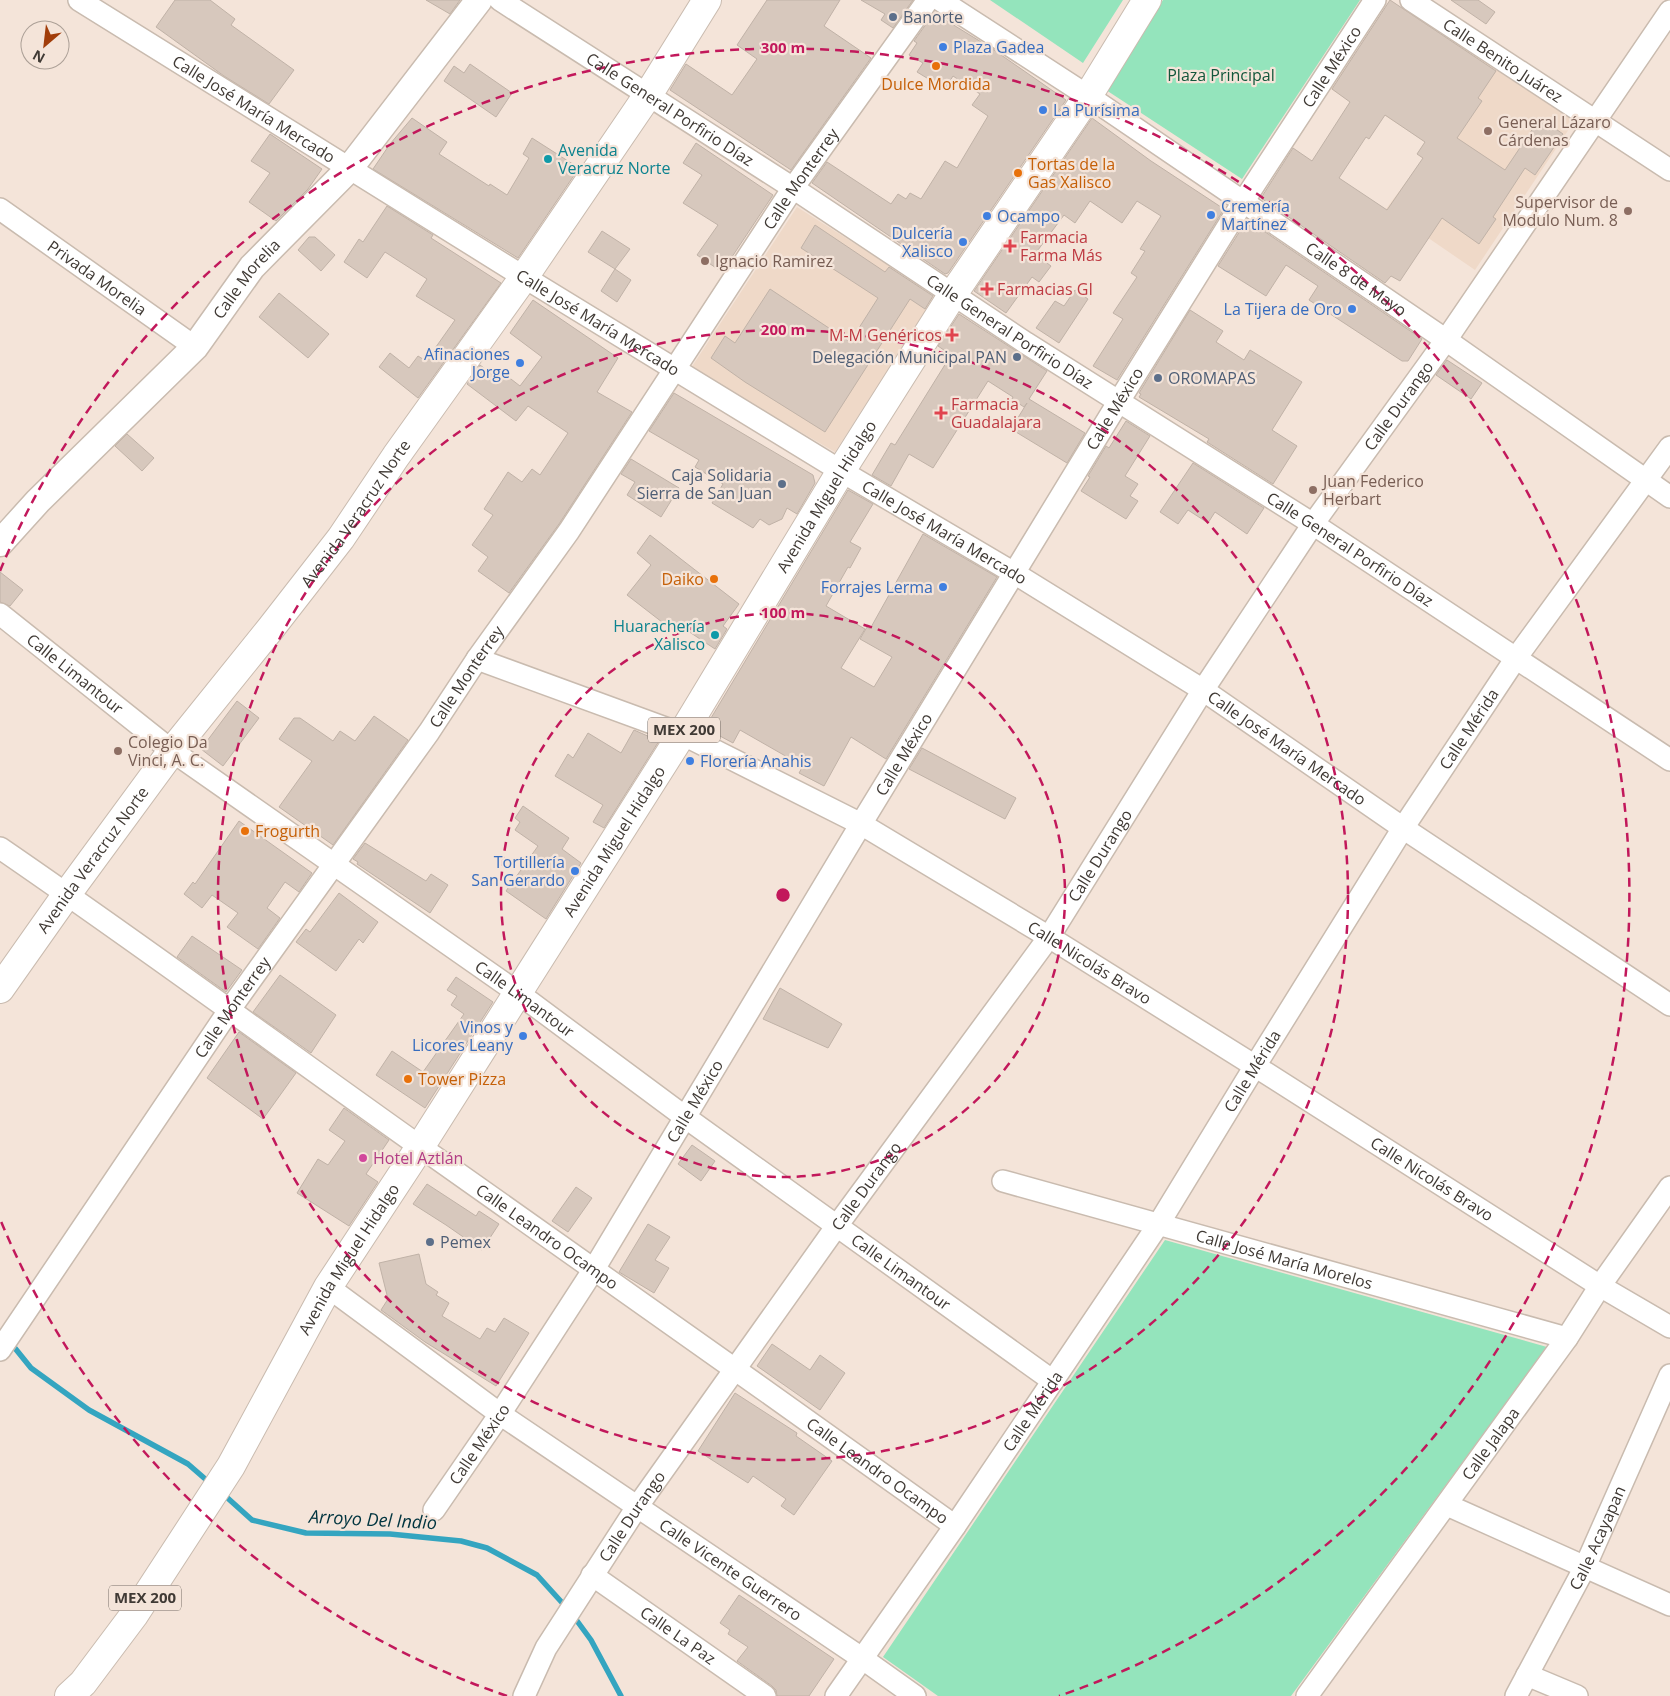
<svg xmlns="http://www.w3.org/2000/svg" width="1670" height="1696" font-family="'Open Sans',sans-serif">
<style>
.built{fill:#efd9c8}
.green{fill:#94e4bc}
.lines{fill:none;stroke-linecap:round;stroke-linejoin:round}
.stream{stroke:#34a5c0;stroke-width:5.5}
.building{fill:#d7c8bd;stroke:#c0b2a7;fill-rule:evenodd}
.minor-casing{stroke:#c9bbaf;stroke-width:24}
.tertiary-casing{stroke:#c9bbaf;stroke-width:29}
.trunk-casing{stroke:#c9bbaf;stroke-width:30}
.minor{stroke:#fff;stroke-width:21}
.tertiary{stroke:#fff;stroke-width:26}
.trunk{stroke:#fff;stroke-width:28}
.ring{fill:none;stroke:#c2185b;stroke-width:2.5;stroke-dasharray:9 6}
.service-dot{fill:#5c6f8a;stroke:#f4e4d9;stroke-width:2}
.shop-dot{fill:#3f7fe0;stroke:#f4e4d9;stroke-width:2}
.food-dot{fill:#e8710a;stroke:#f4e4d9;stroke-width:2}
.education-dot{fill:#8d6e63;stroke:#f4e4d9;stroke-width:2}
.culture-dot{fill:#0f9aa8;stroke:#f4e4d9;stroke-width:2}
.health-dot{fill:#e0444e;stroke:#f4e4d9;stroke-width:2}
.hotel-dot{fill:#d1479c;stroke:#f4e4d9;stroke-width:2}
.labels{text-anchor:middle;stroke-width:4.5;stroke-linejoin:round;paint-order:stroke}
.shield{fill:#f4e4d9;stroke:#766d66;stroke-width:1}
.shield-label{font-size:15px;font-weight:bold;fill:#403a35}
.service-label{font-size:16px;fill:#4e5e75;stroke:#f4e4d9;text-anchor:start}
.shop-label{font-size:16px;fill:#366cbe;stroke:#f4e4d9;text-anchor:end}
.street-label{font-size:16px;fill:#403a35;stroke:#f4e4d9}
.park-label{font-size:16px;fill:#12573b;stroke:#f4e4d9}
.food-label{font-size:16px;fill:#c56008;stroke:#f4e4d9;text-anchor:start}
.education-label{font-size:16px;fill:#785e54;stroke:#f4e4d9;text-anchor:start}
.culture-label{font-size:16px;fill:#0d838f;stroke:#f4e4d9;text-anchor:start}
.health-label{font-size:16px;fill:#be3a42;stroke:#f4e4d9;text-anchor:start}
.hotel-label{font-size:16px;fill:#b23c85;stroke:#f4e4d9;text-anchor:start}
.water-label{font-size:18px;font-style:italic;fill:#00343f;stroke:#f4e4d9}
.centre{fill:#c2185b;stroke:#f4e4d9;stroke-width:2.5}
.ring-label{font-size:15px;text-anchor:middle;font-weight:bold;fill:#c2185b;stroke:#f4e4d9;stroke-width:4.5;stroke-linejoin:round;paint-order:stroke}
</style>
<rect width="100%" height="100%" fill="#f4e4d9"/>
<path class="built" d="M1390,0L1575,120L1475,270L1386,209L1423,159L1417,154L1425,142L1378,111L1373,117L1331,89Z
M797,207L936,295L835,452L691,368Z"/>
<path class="green" d="M990,0H1123L1083,63Z
M1163,0H1360L1242,179L1106,90Z
M1165,1240L1547,1347L1291,1696H938L883,1657Z"/>
<g class="lines">
<path class="stream" d="M10,1342L31,1368L89,1410L188,1464L211,1484
M222,1493L252,1520L306,1533L390,1534L461,1541L487,1548L537,1575L566,1607
M572,1614L591,1640L621,1696"/>
</g>
<path class="building" d="M175,0H210L235,19L231,25L294,70L269,104L224,76L156,27Z
M426,0H460L450,14Z
M767,0H840L824,26L871,58L791,170L670,90L686,64L732,95L757,59L737,45Z
M861,0H913L893,28L881,20L885,14Z
M1390,0L1496,71L1478,98L1482,101L1457,138L1505,170L1540,118L1563,134L1535,175L1525,168L1493,217L1496,219L1479,244L1442,218L1400,281L1391,276L1385,283L1261,198L1293,148L1312,161L1350,102L1332,89ZM1385,115L1425,142L1417,154L1423,158L1387,210L1339,178L1366,137L1369,139Z
M1451,0H1478L1495,12L1486,24Z
M934,13L991,48L1066,100L948,273L945,274L812,183L827,162L891,204L898,194L906,199L910,193L921,199L945,161L957,168L988,116L972,105L980,94L953,76L945,89L917,72L923,63L909,55L917,43L914,41Z
M470,64L512,93L496,117L444,81L454,66L464,73Z
M412,118L447,142L439,154L489,186L490,184L507,195L529,158L523,154L532,138L579,168L518,258L373,169L390,144Z
M1092,118L1151,161L1224,209L1117,380L1093,366L1123,319L1113,313L1137,277L1131,273L1145,251L1140,249L1161,216L1137,201L1122,223L1090,201L1075,223L1064,215L1035,254L1051,266L1039,282L1032,277L1006,313L974,291Z
M270,134L322,169L308,189L276,221L249,202L270,173L251,161Z
M696,143L773,195L722,272L697,255L718,225L683,203L702,175L683,163Z
M387,206L433,235L431,238L501,283L418,398L379,367L390,353L409,368L418,356L426,361L455,320L416,296L427,279L385,252L367,278L344,262L359,239L363,242Z
M1245,223L1250,226L1252,223L1422,339L1408,361H1402L1309,300L1318,286L1286,265L1266,296L1218,266Z
M815,225L885,272L889,267L933,296L925,309L910,299L825,432L745,382L711,358L725,336L735,343L770,289L850,342L878,298L801,248Z
M602,231L630,249L615,269L588,252Z
M309,237H315L335,255L321,271L298,250Z
M615,269L631,280L617,302L601,291Z
M1075,290L1088,299L1059,343L1036,328L1055,301L1064,306Z
M279,293L329,334L308,358L259,317Z
M533,300L618,358L597,392L632,412L559,524L509,593L478,571L488,557L472,545L493,515L484,509L508,472L522,482L532,469L540,475L568,433L528,406L516,421L467,384L480,365L493,375L498,369L520,386L542,357L510,333Z
M1190,310L1223,331L1216,342L1244,360L1250,350L1302,382L1272,430L1297,446L1273,484L1207,442L1209,439L1139,397L1141,394L1139,393Z
M959,314L1047,371L1029,399L1085,433L1067,463L1011,429L1027,403L1024,407L1012,399L1013,397L988,381L933,468L909,454L891,486L872,475L891,443L895,445L951,355L938,346Z
M1447,360L1482,383L1471,399L1436,375Z
M674,393L813,475L815,483L797,514L787,508L782,519L769,525L760,519L753,528L712,503L723,484L695,467L699,460L649,431Z
M1126,421L1150,436L1125,476L1138,484L1130,496L1138,501L1126,519L1081,491L1090,477L1088,476L1106,446L1109,448Z
M127,434L154,458L142,471L115,446Z
M631,459L679,488L661,517L627,495L635,482L621,474Z
M1193,463L1264,508L1247,534L1215,512L1208,523L1188,510L1178,524L1160,512Z
M848,490L873,504L850,542L861,548L850,568L848,567L826,606L865,629L841,668L874,687L892,657L860,639L867,627L870,629L923,534L997,577L886,759L851,737L824,786L799,773L803,766L740,730L733,743L705,728Z
M650,535L739,604L723,626L727,629L715,649L676,623L671,629L627,595L651,565L637,553Z
M0,572L23,590L10,606L0,602Z
M237,701L259,718L223,766L201,749Z
M374,716L408,740L333,845L279,807L312,761L279,739L294,718H300L333,741L340,731L355,741Z
M634,730L659,741L604,828L593,822L603,805L555,776L568,754L573,758L588,733L621,753Z
M922,748L1016,798L1005,819L909,769Z
M523,806L569,838L562,849L581,863L546,919L506,891L538,846L515,830L520,822L515,818Z
M239,821L312,873L299,892L285,882L267,908L280,918L258,949L227,927L238,913L212,895L202,908L184,894L193,882L195,884Z
M365,843L426,881L431,874L448,885L430,913L357,864L358,862L353,859Z
M339,893L378,922L363,943L359,939L336,971L296,942L306,929L310,932Z
M192,936L242,970L226,992L177,957Z
M280,975L336,1015L311,1053L253,1012Z
M456,977L493,1002L425,1108L376,1075L392,1051L423,1072L464,1014L451,1005L457,996L447,990Z
M780,988L842,1024L828,1048L763,1019Z
M239,1032L296,1073L263,1119L207,1078Z
M344,1108L389,1140L366,1174L378,1182L349,1226L297,1193L318,1159L328,1165L345,1141L329,1130Z
M692,1145L715,1161L701,1181L678,1164Z
M427,1184L476,1216L479,1211L499,1224L482,1250L446,1225L413,1204Z
M576,1187L592,1198L568,1232L552,1221Z
M648,1224L670,1237L655,1260L669,1268L654,1293L619,1272Z
M419,1254L426,1284L438,1292L436,1295L449,1303L442,1316L480,1339L487,1328L495,1332L504,1318L529,1333L496,1386L425,1342L381,1310L388,1299L379,1263Z
M772,1344L810,1370L820,1355L845,1373L820,1410L757,1366Z
M735,1393L797,1433L796,1436L832,1461L794,1515L781,1506L786,1499L753,1476L748,1483L698,1451Z
M739,1595L834,1659L809,1696H777L776,1690L772,1686L737,1661L748,1647L728,1634L730,1630L720,1623Z"/>
<g class="lines">
<defs>
<g id="minor">
<path id="s1" d="M79,0L524,277L841,471L1014,573L1203,690L1403,828L1670,1005"/>
<path id="s2" d="M500,0L793,188L1026,343L1313,524L1670,760"/>
<path id="s3" d="M940,0L1088,96L1446,340L1670,497"/>
<path id="s4" d="M1411,0L1670,170"/>
<path id="s5" d="M0,209L195,347"/>
<path id="s6" d="M0,614L172,751L518,993L685,1117L1053,1381"/>
<path id="s7" d="M477,659L682,734L861,824L1049,937L1255,1066L1600,1286L1670,1327"/>
<path id="s8" d="M0,848C143,946 281,1048 422,1148C600,1274 778,1399 955,1526"/>
<path id="s9" d="M1003,1181L1567,1338"/>
<path id="s10" d="M328,1287L500,1414L863,1659L915,1696"/>
<path id="s11" d="M0,1350L230,1009L429,732L477,659L569,531L793,188L928,0"/>
<path d="M1447,1505L1670,1605"/>
<path id="s12" d="M434,1510L500,1414L594,1269L861,824L1119,401L1243,202L1375,0"/>
<path id="s13" d="M592,1575L765,1696"/>
<path d="M1527,1675L1577,1696"/>
<path id="s14" d="M524,1696L546,1648L637,1507L836,1227L1049,937L1203,690L1313,524L1446,340L1670,11"/>
<path id="s15" d="M836,1696L955,1526L1158,1225L1255,1066L1403,828L1516,658L1670,447"/>
<path id="s16" d="M1307,1696L1567,1338L1600,1286L1670,1187"/>
<path id="s17" d="M1516,1696L1585,1567L1670,1375"/>
</g>
<g id="tertiary">
<path id="s18" d="M0,543L38,501L195,347L252,267L349,169L479,0"/>
</g>
<g id="trunk">
<path id="s19" d="M0,989L67,894L172,751L271,628L341,538L396,456L524,277L648,95L707,0"/>
<path id="s20" d="M69,1696L83,1683L134,1615L231,1466L328,1287L420,1147L682,734L841,471L953,294L1088,96L1147,0"/>
</g>
</defs>
<use href="#minor" class="minor-casing"/>
<use href="#tertiary" class="tertiary-casing"/>
<use href="#trunk" class="trunk-casing"/>
<use href="#minor" class="minor"/>
<use href="#tertiary" class="tertiary"/>
<use href="#trunk" class="trunk"/>
</g>
<g class="ring">
<circle cx="783" cy="895" r="282"/>
<circle cx="783" cy="895" r="565"/>
<path d="M507 1696A847 847 0 0 1 0 1219M0 571A847 847 0 1 1 1059 1696"/>
</g>
<g class="service-dot">
<circle cx="893" cy="17" r="5"/>
<circle cx="1017" cy="357" r="5"/>
<circle cx="1158" cy="378" r="5"/>
<circle cx="782" cy="484" r="5"/>
<circle cx="430" cy="1242" r="5"/>
</g>
<g class="shop-dot">
<circle cx="943" cy="47" r="5"/>
<circle cx="1043" cy="110" r="5"/>
<circle cx="1211" cy="215" r="5"/>
<circle cx="987" cy="216" r="5"/>
<circle cx="963" cy="242" r="5"/>
<circle cx="1352" cy="309" r="5"/>
<circle cx="520" cy="363" r="5"/>
<circle cx="943" cy="587" r="5"/>
<circle cx="690" cy="761" r="5"/>
<circle cx="575" cy="871" r="5"/>
<circle cx="523" cy="1036" r="5"/>
</g>
<g class="food-dot">
<circle cx="936" cy="66" r="5"/>
<circle cx="1018" cy="173" r="5"/>
<circle cx="714" cy="579" r="5"/>
<circle cx="245" cy="831" r="5"/>
<circle cx="408" cy="1079" r="5"/>
</g>
<g class="education-dot">
<circle cx="1488" cy="131" r="5"/>
<circle cx="1628" cy="211" r="5"/>
<circle cx="705" cy="261" r="5"/>
<circle cx="1313" cy="490" r="5"/>
<circle cx="118" cy="751" r="5"/>
</g>
<g class="culture-dot">
<circle cx="548" cy="159" r="5"/>
<circle cx="715" cy="635" r="5"/>
</g>
<g class="health-dot">
<path d="M1007.5 238.5h5v5h5v5h-5v5h-5v-5h-5v-5h5z"/>
<path d="M984.5 281.5h5v5h5v5h-5v5h-5v-5h-5v-5h5z"/>
<path d="M949.5 327.5h5v5h5v5h-5v5h-5v-5h-5v-5h5z"/>
<path d="M938.5 405.5h5v5h5v5h-5v5h-5v-5h-5v-5h5z"/>
</g>
<circle class="hotel-dot" cx="363" cy="1158" r="5"/>
<g class="labels">
<g class="shield">
<rect x="648" y="717.5" width="72" height="25" rx="4"/>
<rect x="109" y="1585.5" width="72" height="25" rx="4"/>
</g>
<g class="shield-label">
<text x="684" y="735">MEX 200</text>
<text x="145" y="1603">MEX 200</text>
</g>
<g class="service-label">
<text x="903" y="23">Banorte</text>
<text x="1007" y="363" text-anchor="end">Delegación Municipal PAN</text>
<text x="1168" y="384">OROMAPAS</text>
<text x="772" y="481" text-anchor="end">Caja Solidaria<tspan x="772" dy="18">Sierra de San Juan</tspan></text>
<text x="440" y="1248">Pemex</text>
</g>
<g class="shop-label">
<text x="953" y="53" text-anchor="start">Plaza Gadea</text>
<text x="1053" y="116" text-anchor="start">La Purísima</text>
<text x="1221" y="212" text-anchor="start">Cremería<tspan x="1221" dy="18">Martínez</tspan></text>
<text x="997" y="222" text-anchor="start">Ocampo</text>
<text x="953" y="239">Dulcería<tspan x="953" dy="18">Xalisco</tspan></text>
<text x="1342" y="315">La Tijera de Oro</text>
<text x="510" y="360">Afinaciones<tspan x="510" dy="18">Jorge</tspan></text>
<text x="933" y="593">Forrajes Lerma</text>
<text x="700" y="767" text-anchor="start">Florería Anahis</text>
<text x="565" y="868">Tortillería<tspan x="565" dy="18">San Gerardo</tspan></text>
<text x="513" y="1033">Vinos y<tspan x="513" dy="18">Licores Leany</tspan></text>
</g>
<g class="street-label">
<text dy="6" stroke="none"><textPath href="#s4" startOffset="110">Calle Benito Juárez</textPath></text>
<text dy="6" stroke="none"><textPath href="#s12" startOffset="1700">Calle México</textPath></text>
<text dy="6" stroke="none"><textPath href="#s1" startOffset="206">Calle José María Mercado</textPath></text>
<text dy="6" stroke="none"><textPath href="#s2" startOffset="202">Calle General Porfirio Díaz</textPath></text>
<text dy="6" stroke="none"><textPath href="#s11" startOffset="1419">Calle Monterrey</textPath></text>
<text dy="6" stroke="none"><textPath href="#s5" startOffset="119">Privada Morelia</textPath></text>
<text dy="6" stroke="none"><textPath href="#s18" startOffset="362">Calle Morelia</textPath></text>
<text dy="6" stroke="none"><textPath href="#s3" startOffset="501">Calle 8 de Mayo</textPath></text>
<text dy="6" stroke="none"><textPath href="#s1" startOffset="611">Calle José María Mercado</textPath></text>
<text dy="6" stroke="none"><textPath href="#s2" startOffset="608">Calle General Porfirio Díaz</textPath></text>
<text dy="6" stroke="none"><textPath href="#s14" startOffset="1560">Calle Durango</textPath></text>
<text dy="6" stroke="none"><textPath href="#s12" startOffset="1295">Calle México</textPath></text>
<text dy="6" stroke="none"><textPath href="#s20" startOffset="1420">Avenida Miguel Hidalgo</textPath></text>
<text dy="6" stroke="none"><textPath href="#s19" startOffset="594">Avenida Veracruz Norte</textPath></text>
<text dy="6" stroke="none"><textPath href="#s1" startOffset="1016">Calle José María Mercado</textPath></text>
<text dy="6" stroke="none"><textPath href="#s2" startOffset="1012">Calle General Porfirio Díaz</textPath></text>
<text dy="6" stroke="none"><textPath href="#s6" startOffset="96">Calle Limantour</textPath></text>
<text dy="6" stroke="none"><textPath href="#s11" startOffset="819">Calle Monterrey</textPath></text>
<text dy="6" stroke="none"><textPath href="#s15" startOffset="1156">Calle Mérida</textPath></text>
<text dy="6" stroke="none"><textPath href="#s1" startOffset="1421">Calle José María Mercado</textPath></text>
<text dy="6" stroke="none"><textPath href="#s12" startOffset="890">Calle México</textPath></text>
<text dy="6" stroke="none"><textPath href="#s20" startOffset="1015">Avenida Miguel Hidalgo</textPath></text>
<text dy="6" stroke="none"><textPath href="#s14" startOffset="1020">Calle Durango</textPath></text>
<text dy="6" stroke="none"><textPath href="#s19" startOffset="159">Avenida Veracruz Norte</textPath></text>
<text dy="6" stroke="none"><textPath href="#s7" startOffset="686">Calle Nicolás Bravo</textPath></text>
<text dy="6" stroke="none"><textPath href="#s6" startOffset="651">Calle Limantour</textPath></text>
<text dy="6" stroke="none"><textPath href="#s11" startOffset="414">Calle Monterrey</textPath></text>
<text dy="6" stroke="none"><textPath href="#s15" startOffset="751">Calle Mérida</textPath></text>
<text dy="6" stroke="none"><textPath href="#s12" startOffset="485">Calle México</textPath></text>
<text dy="6" stroke="none"><textPath href="#s7" startOffset="1091">Calle Nicolás Bravo</textPath></text>
<text dy="6" stroke="none"><textPath href="#s14" startOffset="615">Calle Durango</textPath></text>
<text dy="6" stroke="none"><textPath href="#s8" startOffset="671">Calle Leandro Ocampo</textPath></text>
<text dy="6" stroke="none"><textPath href="#s20" startOffset="520">Avenida Miguel Hidalgo</textPath></text>
<text dy="6" stroke="none"><textPath href="#s9" startOffset="292">Calle José María Morelos</textPath></text>
<text dy="6" stroke="none"><textPath href="#s6" startOffset="1116">Calle Limantour</textPath></text>
<text dy="6" stroke="none"><textPath href="#s15" startOffset="346">Calle Mérida</textPath></text>
<text dy="6" stroke="none"><textPath href="#s12" startOffset="80">Calle México</textPath></text>
<text dy="6" stroke="none"><textPath href="#s16" startOffset="312">Calle Jalapa</textPath></text>
<text dy="6" stroke="none"><textPath href="#s8" startOffset="1076">Calle Leandro Ocampo</textPath></text>
<text dy="6" stroke="none"><textPath href="#s14" startOffset="210">Calle Durango</textPath></text>
<text dy="6" stroke="none"><textPath href="#s17" startOffset="178">Calle Acayapan</textPath></text>
<text dy="6" stroke="none"><textPath href="#s10" startOffset="492">Calle Vicente Guerrero</textPath></text>
<text dy="6" stroke="none"><textPath href="#s13" startOffset="105">Calle La Paz</textPath></text>
</g>
<g class="park-label">
<text x="1221" y="81">Plaza Principal</text>
</g>
<g class="food-label">
<text x="936" y="90" text-anchor="middle">Dulce Mordida</text>
<text x="1028" y="170">Tortas de la<tspan x="1028" dy="18">Gas Xalisco</tspan></text>
<text x="704" y="585" text-anchor="end">Daiko</text>
<text x="255" y="837">Frogurth</text>
<text x="418" y="1085">Tower Pizza</text>
</g>
<g class="education-label">
<text x="1498" y="128">General Lázaro<tspan x="1498" dy="18">Cárdenas</tspan></text>
<text x="1618" y="208" text-anchor="end">Supervisor de<tspan x="1618" dy="18">Modulo Num. 8</tspan></text>
<text x="715" y="267">Ignacio Ramirez</text>
<text x="1323" y="487">Juan Federico<tspan x="1323" dy="18">Herbart</tspan></text>
<text x="128" y="748">Colegio Da<tspan x="128" dy="18">Vinci, A. C.</tspan></text>
</g>
<g class="culture-label">
<text x="558" y="156">Avenida<tspan x="558" dy="18">Veracruz Norte</tspan></text>
<text x="705" y="632" text-anchor="end">Huarachería<tspan x="705" dy="18">Xalisco</tspan></text>
</g>
<g class="health-label">
<text x="1020" y="243">Farmacia<tspan x="1020" dy="18">Farma Más</tspan></text>
<text x="997" y="295">Farmacias GI</text>
<text x="942" y="341" text-anchor="end">M-M Genéricos</text>
<text x="951" y="410">Farmacia<tspan x="951" dy="18">Guadalajara</tspan></text>
</g>
<g class="hotel-label">
<text x="373" y="1164">Hotel Aztlán</text>
</g>
<g class="water-label">
<text transform="translate(373 1520) rotate(3)" y="6">Arroyo Del Indio</text>
</g>
</g>
<circle cx="783" cy="895" r="8" class="centre"/>
<g class="ring-label">
<text x="783" y="53">300 m</text>
<text x="783" y="335">200 m</text>
<text x="783" y="618">100 m</text>
</g>
<g transform="translate(45 45) rotate(208)"><circle r="24" fill="#f4e4d9" stroke="#aca097"/>
<path d="M0-4L9 19L0 12L-9 19Z" fill="#a13d0a"/>
<text y="-8" font-size="14" font-weight="bold" text-anchor="middle" fill="#403a35">N</text>
</g>
</svg>
